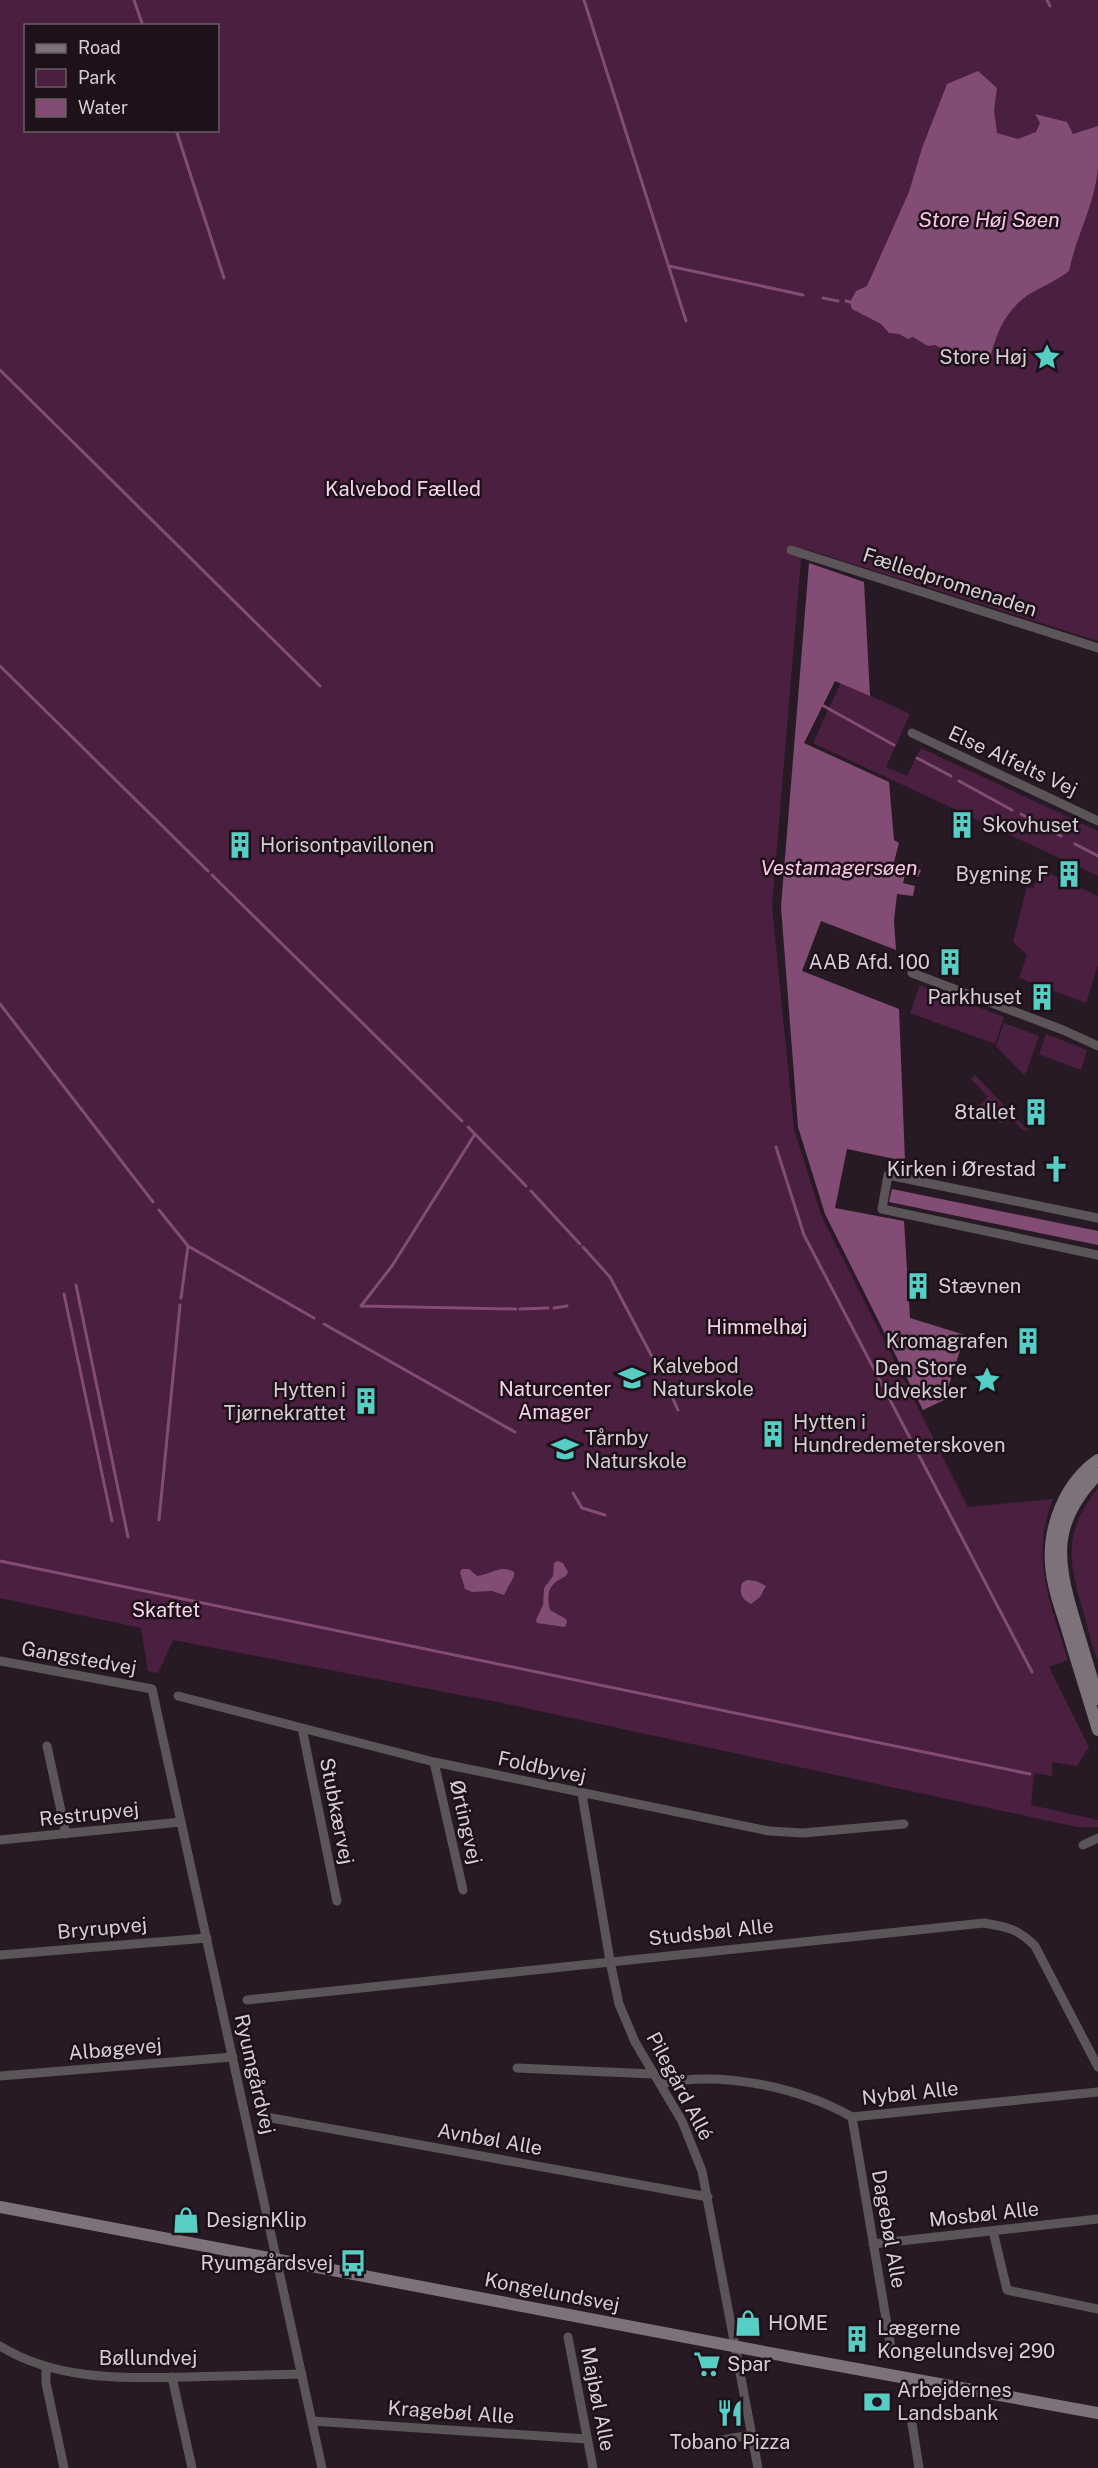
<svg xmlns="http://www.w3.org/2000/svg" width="1098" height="2468" font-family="'Public Sans',sans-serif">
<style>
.green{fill:#4b1f40;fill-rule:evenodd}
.water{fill:#824c74}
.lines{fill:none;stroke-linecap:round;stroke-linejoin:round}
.stream{stroke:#824c74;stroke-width:3}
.street{stroke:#5b5459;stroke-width:9}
.secondary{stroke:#7d727a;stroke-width:12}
.labels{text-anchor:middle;stroke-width:5;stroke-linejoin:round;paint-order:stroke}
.poi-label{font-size:20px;fill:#d7ced4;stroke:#1e111a;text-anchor:start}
.park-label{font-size:20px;fill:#f6d4eb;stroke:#1e111a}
.street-label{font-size:20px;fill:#d7ced4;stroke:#1e111a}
.water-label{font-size:21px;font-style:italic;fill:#f8c6e9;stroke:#1e111a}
</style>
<rect width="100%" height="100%" fill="#281a24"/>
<path class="green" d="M0,0H1098V641L802,548L772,906L794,1129L821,1215L968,1507L1053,1499C1030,1558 1050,1602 1068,1660L1049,1667L1089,1747L1077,1766L1052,1762V1776L1034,1773L1031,1805L1098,1820V1827H1077L497,1702L173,1640L158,1673L148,1671L141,1628L0,1598ZM26,26H218V130H26Z
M841,682L910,714L886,767L907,776L921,748L1098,831V876L813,743Z
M1040,869L1098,896V965L1086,1003L1019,978L1027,955L1013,942L1027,887L1033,889Z
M920,985L1004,1017L995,1044L910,1013Z
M1004,1023L1039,1036L1025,1076L996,1046Z
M1046,1034L1087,1050L1081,1070L1039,1054Z
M975,1075L1029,1131L1022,1130L1012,1119L1001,1123L993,1118L983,1121L976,1108L988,1097L971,1079Z
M1098,1488V1660C1091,1645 1088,1627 1083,1611C1068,1560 1063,1532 1098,1488Z"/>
<path class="water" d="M978,71L997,88L994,110L997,133L1018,139L1036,132L1040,123L1035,114L1067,122L1073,134L1098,126C1098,140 1098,154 1098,168C1095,204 1076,236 1069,271C1057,280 1046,285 1033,292C1006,307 995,335 989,363L967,361L935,345L928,346L913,337L908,339L899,334L889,333L881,324L852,309L850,302L856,291L867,286L909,192L922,148L947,84Z
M809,563L864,582L870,696L835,681L804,743L889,782L894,840L899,843L894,862L921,870L918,877L905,875L903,883L915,886L913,896L897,894L894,921L896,950L821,921L802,971L899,1009L905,1161L847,1149L835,1208L904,1221L910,1318L965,1335L944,1400L923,1410L825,1214L798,1127L781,907Z
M892,1189L1098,1231V1245L889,1202Z
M558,1561L563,1563L568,1572L566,1576C549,1584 546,1591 550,1610L566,1619L567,1622L565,1627L537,1623L536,1620L543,1605L544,1588L553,1576L554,1563Z
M462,1569H469L477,1576C490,1575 501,1564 514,1572V1576L504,1595L492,1591L472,1592L465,1589L460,1572Z
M747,1580L756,1581L766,1586L760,1597L751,1604C742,1599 739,1594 742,1583Z"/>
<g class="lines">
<path class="stream" d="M134,0L143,26
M584,0L686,321
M1047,0L1050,6
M176,130L224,278
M669,266L803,295
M823,298L838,301
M846,301L850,302
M0,370L320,686
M0,666L208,871
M822,705L894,745
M917,758L951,776
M959,781L1012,810
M1021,814L1061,836
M1075,844L1098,856
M212,875L462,1121
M0,1004L153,1202
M468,1127L526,1186
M776,1147L804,1235L1032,1672
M531,1191L580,1244
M159,1210L188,1246L314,1318
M583,1247L610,1277L658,1368
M76,1285L128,1537
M64,1294L112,1521
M181,1298L188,1246
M361,1306L392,1266L475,1134
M361,1306L516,1309
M554,1308L567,1306
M520,1309L548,1308
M324,1324L515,1432
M664,1379L678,1410
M573,1493L582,1508L605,1515
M159,1520L180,1305
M0,1561L1030,1774"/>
<path class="street" d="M791,550L1098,648
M912,733L1098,821
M912,973L1063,1030L1098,1046
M1098,1218L888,1175L882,1209L1098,1255
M0,1661L152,1689L322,2468
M178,1696L434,1762L769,1831L803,1833L904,1824
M302,1728L337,1901
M47,1746L66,1834
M434,1762L463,1890
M582,1794L610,1961L619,2004L635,2042L682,2121L702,2171L758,2468
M0,1840L181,1822
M1083,1845L1098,1838
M0,1955L207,1938
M247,2000L984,1923C1008,1927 1018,1929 1035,1946L1098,2067
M517,2068L653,2074
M0,2076L233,2057
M660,2084C720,2070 799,2087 852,2117L1098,2092
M266,2117L708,2197
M852,2117L891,2348
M993,2231L1007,2290L1098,2309
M873,2244L1098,2219
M568,2337L593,2468
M0,2346C57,2381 123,2378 187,2377C225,2376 264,2375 302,2374
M46,2368V2383L64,2468
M172,2377L192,2468
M911,2417L919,2468
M312,2421L587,2439
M686,2446L751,2435"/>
<path class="secondary" d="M1098,1460C1065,1483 1048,1526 1051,1565C1053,1591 1064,1617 1071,1642C1080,1671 1089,1701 1098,1730
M1098,1474C1051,1522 1056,1559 1074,1619C1082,1645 1090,1672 1098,1699
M0,2207L791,2357L1098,2413"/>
</g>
<defs>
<symbol id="sight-bare" viewBox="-9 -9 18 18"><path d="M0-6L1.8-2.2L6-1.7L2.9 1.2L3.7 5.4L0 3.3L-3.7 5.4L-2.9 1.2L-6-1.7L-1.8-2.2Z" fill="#56cec3" stroke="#1e111a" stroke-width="2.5" paint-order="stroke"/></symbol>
<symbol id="building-bare" viewBox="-9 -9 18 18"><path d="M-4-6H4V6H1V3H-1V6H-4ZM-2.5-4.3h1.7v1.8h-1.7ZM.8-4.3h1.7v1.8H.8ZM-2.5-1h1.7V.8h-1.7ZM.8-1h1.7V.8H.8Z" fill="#56cec3" stroke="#1e111a" stroke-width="2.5" paint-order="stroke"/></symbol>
<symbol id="church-bare" viewBox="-9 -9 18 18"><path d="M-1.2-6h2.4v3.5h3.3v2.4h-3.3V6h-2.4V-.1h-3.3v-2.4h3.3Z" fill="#56cec3" stroke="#1e111a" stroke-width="2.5" paint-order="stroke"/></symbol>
<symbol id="school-bare" viewBox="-9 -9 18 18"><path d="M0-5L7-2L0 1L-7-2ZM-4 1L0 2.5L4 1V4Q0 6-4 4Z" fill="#56cec3" stroke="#1e111a" stroke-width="2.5" paint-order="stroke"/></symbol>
<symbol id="shop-bare" viewBox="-9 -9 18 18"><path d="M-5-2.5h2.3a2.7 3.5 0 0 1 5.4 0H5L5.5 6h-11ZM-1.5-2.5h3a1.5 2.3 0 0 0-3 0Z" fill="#56cec3" stroke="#1e111a" stroke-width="2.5" paint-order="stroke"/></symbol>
<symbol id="bus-bare" viewBox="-9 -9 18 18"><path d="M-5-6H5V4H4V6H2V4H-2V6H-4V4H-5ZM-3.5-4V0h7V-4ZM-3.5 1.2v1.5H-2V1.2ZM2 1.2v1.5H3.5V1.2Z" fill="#56cec3" stroke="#1e111a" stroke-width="2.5" paint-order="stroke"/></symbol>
<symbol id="supermarket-bare" viewBox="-9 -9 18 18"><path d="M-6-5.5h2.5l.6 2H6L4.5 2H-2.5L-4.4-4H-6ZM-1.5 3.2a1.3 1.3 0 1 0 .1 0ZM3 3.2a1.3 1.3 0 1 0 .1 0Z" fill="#56cec3" stroke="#1e111a" stroke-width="2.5" paint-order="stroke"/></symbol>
<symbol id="bank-bare" viewBox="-9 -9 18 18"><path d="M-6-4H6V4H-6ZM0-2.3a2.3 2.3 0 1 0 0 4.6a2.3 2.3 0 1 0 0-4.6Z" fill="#56cec3" stroke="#1e111a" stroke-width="2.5" paint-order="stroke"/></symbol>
<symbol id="restaurant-bare" viewBox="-9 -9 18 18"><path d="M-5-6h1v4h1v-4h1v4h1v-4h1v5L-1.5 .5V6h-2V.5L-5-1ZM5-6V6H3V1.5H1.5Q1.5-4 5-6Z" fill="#56cec3" stroke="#1e111a" stroke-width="2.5" paint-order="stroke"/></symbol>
</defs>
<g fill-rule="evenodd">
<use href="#sight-bare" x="1028" y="338" width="38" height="38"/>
<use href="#building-bare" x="943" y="806" width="38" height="38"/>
<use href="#building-bare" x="221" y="826" width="38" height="38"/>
<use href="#building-bare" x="1050" y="855" width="38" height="38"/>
<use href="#building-bare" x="931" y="943" width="38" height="38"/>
<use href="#building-bare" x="1023" y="978" width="38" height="38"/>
<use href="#building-bare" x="1017" y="1093" width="38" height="38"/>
<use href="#church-bare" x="1037" y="1150" width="38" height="38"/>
<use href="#building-bare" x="899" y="1267" width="38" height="38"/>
<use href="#building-bare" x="1009" y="1322" width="38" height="38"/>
<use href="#school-bare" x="613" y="1359" width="38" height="38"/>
<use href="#sight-bare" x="968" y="1361" width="38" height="38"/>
<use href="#building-bare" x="347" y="1382" width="38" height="38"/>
<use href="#building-bare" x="754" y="1415" width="38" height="38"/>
<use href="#school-bare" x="546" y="1430" width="38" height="38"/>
<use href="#shop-bare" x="167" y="2201" width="38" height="38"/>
<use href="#bus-bare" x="334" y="2244" width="38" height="38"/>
<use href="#shop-bare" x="729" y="2304" width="38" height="38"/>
<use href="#building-bare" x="838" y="2320" width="38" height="38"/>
<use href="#supermarket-bare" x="688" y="2345" width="38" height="38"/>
<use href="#bank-bare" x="858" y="2383" width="38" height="38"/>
<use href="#restaurant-bare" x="711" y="2394" width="38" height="38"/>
</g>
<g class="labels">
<g class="poi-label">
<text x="1027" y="364" text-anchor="end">Store Høj</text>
<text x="982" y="832">Skovhuset</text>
<text x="260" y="852">Horisontpavillonen</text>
<text x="1049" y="881" text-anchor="end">Bygning F</text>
<text x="930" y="969" text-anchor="end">AAB Afd. 100</text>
<text x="1022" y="1004" text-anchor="end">Parkhuset</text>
<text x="1016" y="1119" text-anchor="end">8tallet</text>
<text x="1036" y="1176" text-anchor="end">Kirken i Ørestad</text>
<text x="938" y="1293">Stævnen</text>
<text x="1008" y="1348" text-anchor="end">Kromagrafen</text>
<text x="652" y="1373">Kalvebod<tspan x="652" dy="23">Naturskole</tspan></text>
<text x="967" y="1375" text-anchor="end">Den Store<tspan x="967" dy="23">Udveksler</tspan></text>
<text x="346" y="1397" text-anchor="end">Hytten i<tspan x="346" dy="23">Tjørnekrattet</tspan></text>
<text x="793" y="1429">Hytten i<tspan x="793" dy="23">Hundredemeterskoven</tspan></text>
<text x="585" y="1445">Tårnby<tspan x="585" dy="23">Naturskole</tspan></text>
<text x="206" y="2227">DesignKlip</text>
<text x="333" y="2270" text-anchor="end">Ryumgårdsvej</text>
<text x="768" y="2330">HOME</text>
<text x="877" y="2335">Lægerne<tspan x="877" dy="23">Kongelundsvej 290</tspan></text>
<text x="727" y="2371">Spar</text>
<text x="897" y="2397">Arbejdernes<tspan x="897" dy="23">Landsbank</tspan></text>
<text x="730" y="2449" text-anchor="middle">Tobano Pizza</text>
</g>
<g class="park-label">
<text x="403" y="496">Kalvebod Fælled</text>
<text x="757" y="1334">Himmelhøj</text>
<text x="555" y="1396">Naturcenter<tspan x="555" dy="23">Amager</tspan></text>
<text x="166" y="1617">Skaftet</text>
</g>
<g class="street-label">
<text transform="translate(950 582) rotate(18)" y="7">Fælledpromenaden</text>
<text transform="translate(1013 761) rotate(25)" y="7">Else Alfelts Vej</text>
<text transform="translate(79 1658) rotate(10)" y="7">Gangstedvej</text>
<text transform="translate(542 1767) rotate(12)" y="7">Foldbyvej</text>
<text transform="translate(337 1811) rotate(79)" y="7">Stubkærvej</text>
<text transform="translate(89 1814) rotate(-6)" y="7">Restrupvej</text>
<text transform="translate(466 1822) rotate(77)" y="7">Ørtingvej</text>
<text transform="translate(102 1928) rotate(-5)" y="7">Bryrupvej</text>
<text transform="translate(711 1932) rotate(-6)" y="7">Studsbøl Alle</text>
<text transform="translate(115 2049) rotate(-5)" y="7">Albøgevej</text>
<text transform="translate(255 2074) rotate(77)" y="7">Ryumgårdvej</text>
<text transform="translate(680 2086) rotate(62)" y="7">Pilegård Allé</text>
<text transform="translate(910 2093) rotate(-6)" y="7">Nybøl Alle</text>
<text transform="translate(490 2139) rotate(10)" y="7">Avnbøl Alle</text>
<text transform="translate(984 2214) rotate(-6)" y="7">Mosbøl Alle</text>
<text transform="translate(889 2229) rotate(80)" y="7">Dagebøl Alle</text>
<text transform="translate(552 2292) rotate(11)" y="7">Kongelundsvej</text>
<text x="148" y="2365">Bøllundvej</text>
<text transform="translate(598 2399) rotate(79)" y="7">Majbøl Alle</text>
<text transform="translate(451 2412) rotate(4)" y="7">Kragebøl Alle</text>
</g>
<g class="water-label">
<text x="989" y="227">Store Høj Søen</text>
<text x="839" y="875">Vestamagersøen</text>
</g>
</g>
<rect x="24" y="24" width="195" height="108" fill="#1e111a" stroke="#685d64" stroke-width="1.5"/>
<rect x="36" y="44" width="30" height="9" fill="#7d727a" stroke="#685d64" stroke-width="1.5"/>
<text x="78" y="54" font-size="18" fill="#d7ced4">Road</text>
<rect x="36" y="69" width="30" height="18" fill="#4b1f40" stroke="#685d64" stroke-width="1.5"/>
<text x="78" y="84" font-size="18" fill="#d7ced4">Park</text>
<rect x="36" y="99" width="30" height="18" fill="#824c74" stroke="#685d64" stroke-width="1.5"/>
<text x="78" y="114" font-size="18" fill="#d7ced4">Water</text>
</svg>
